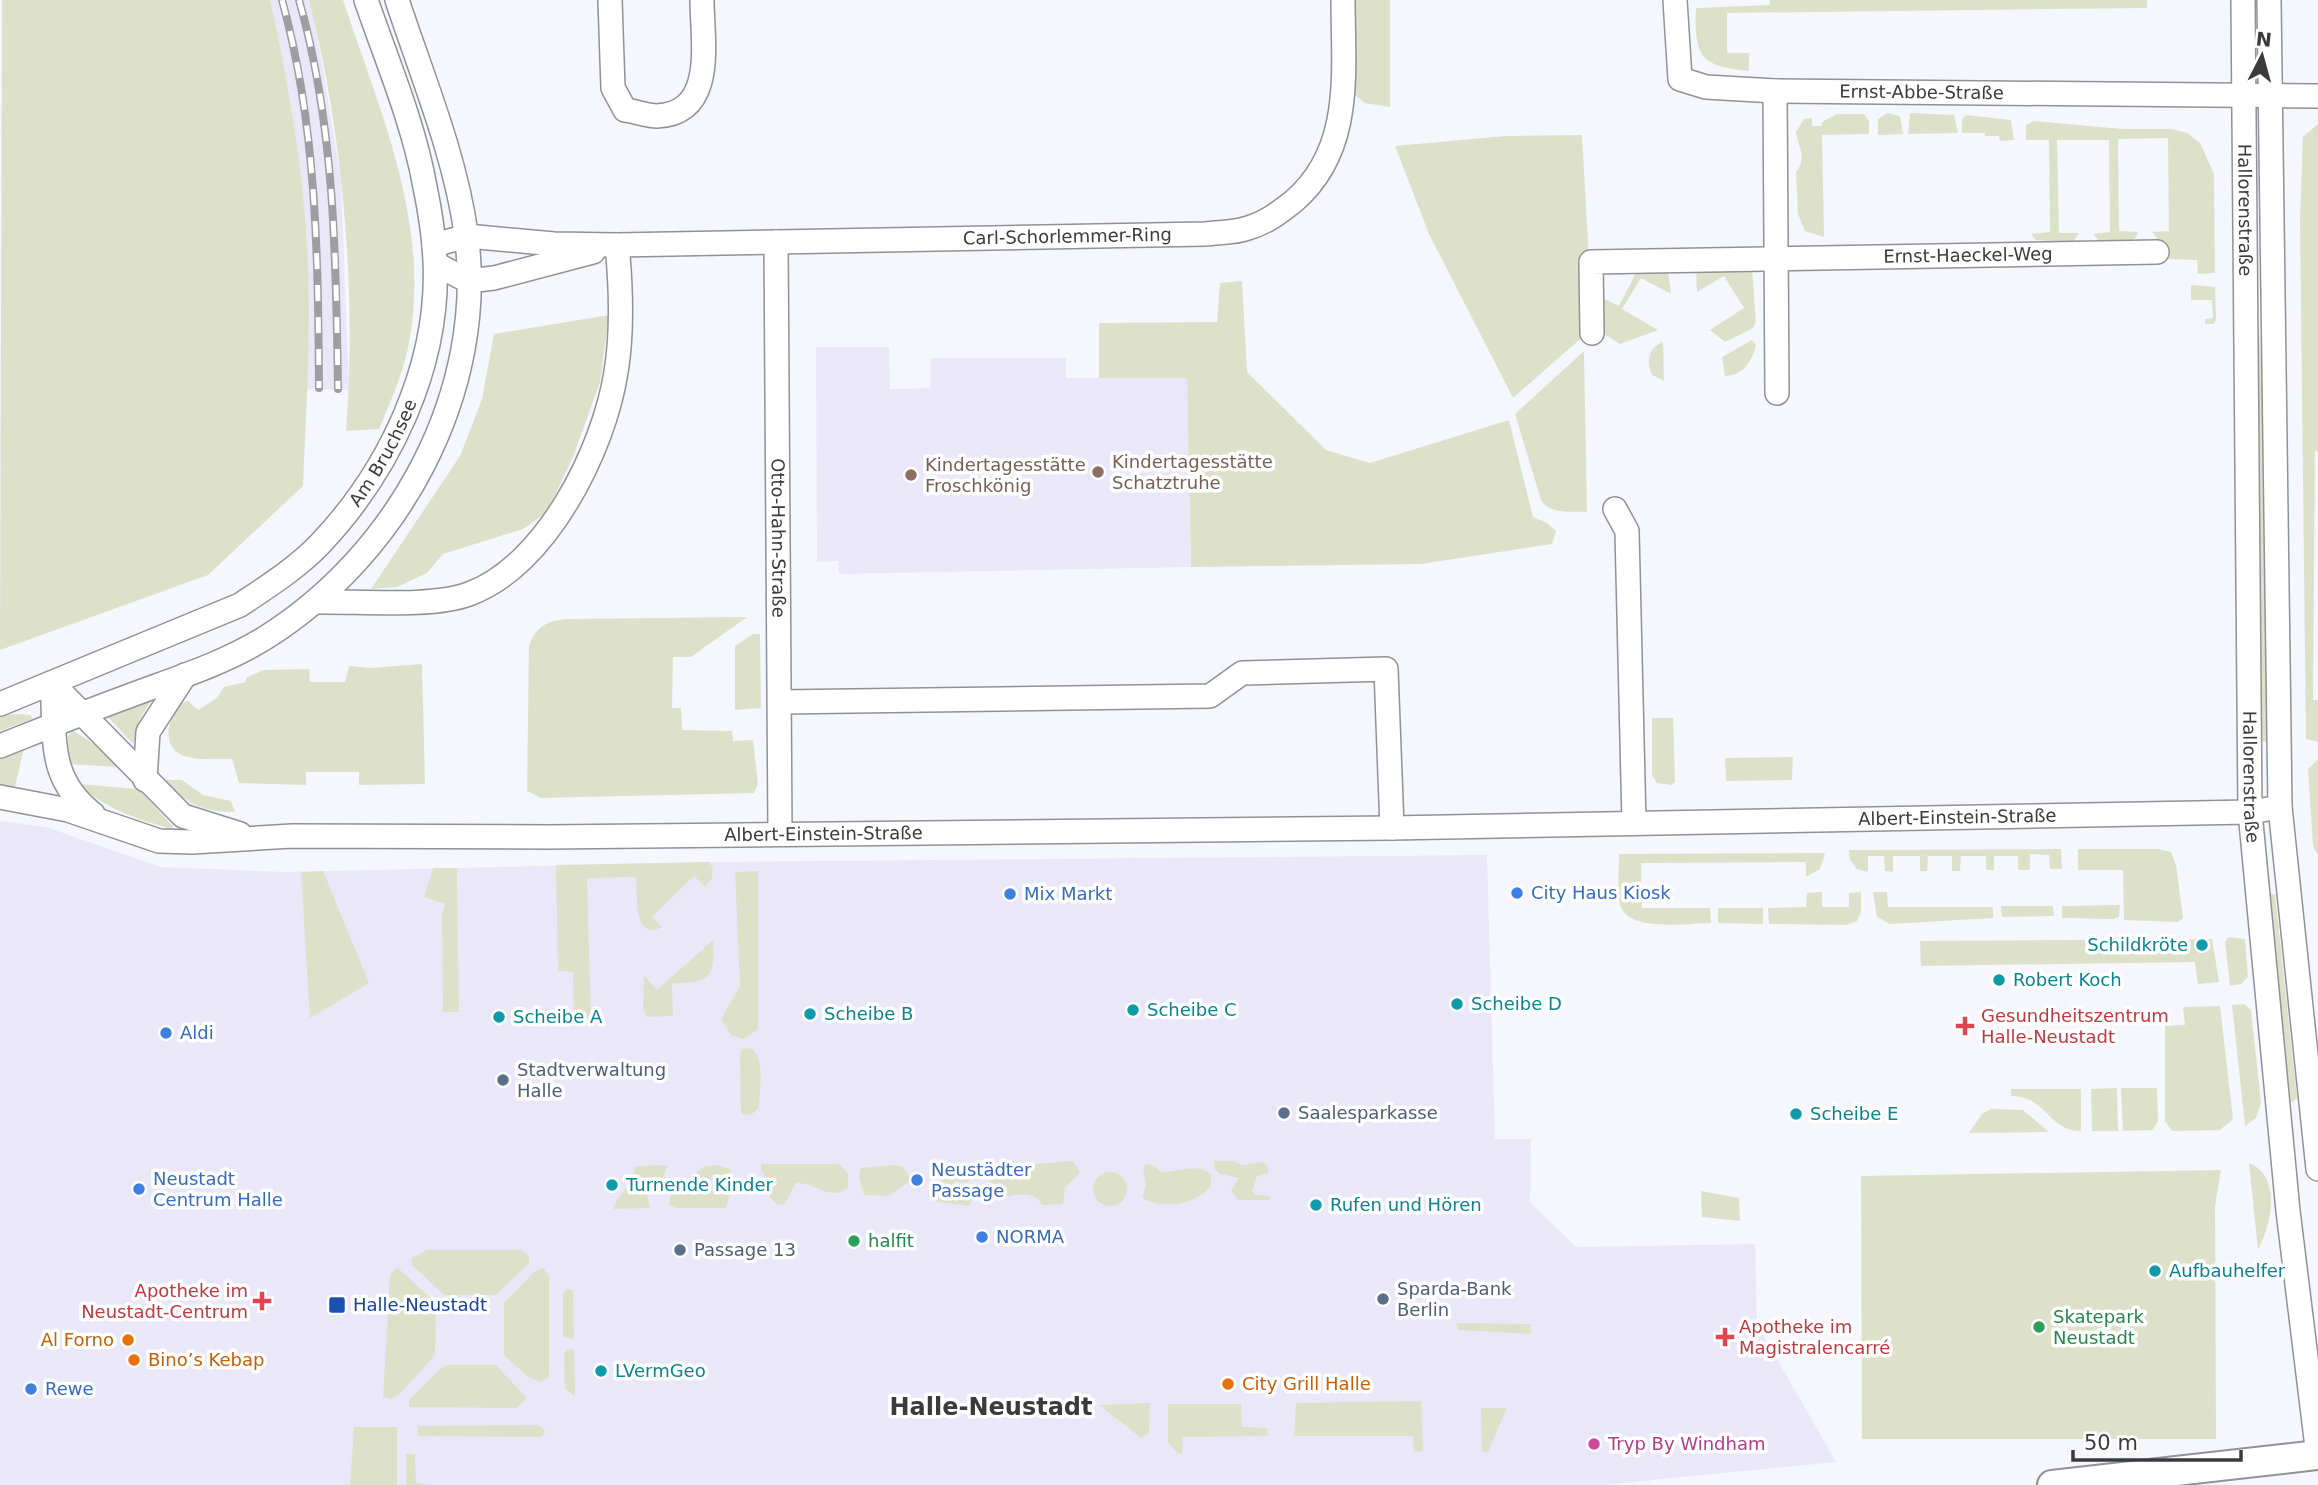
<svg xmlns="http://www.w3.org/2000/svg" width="2318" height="1485" font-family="'DejaVu Sans',sans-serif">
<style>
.built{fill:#eae8f8}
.green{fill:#dee1ca}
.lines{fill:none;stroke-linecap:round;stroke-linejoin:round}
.minor-casing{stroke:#919198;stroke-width:26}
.major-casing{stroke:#919198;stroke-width:32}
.minor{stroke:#fff;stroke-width:23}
.major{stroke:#fff;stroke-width:28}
.rail-casing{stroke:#9d9da2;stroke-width:8}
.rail{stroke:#fff;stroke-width:5;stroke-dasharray:16;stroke-linecap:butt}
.education-dot{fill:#8d6e63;stroke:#fff;stroke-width:2.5}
.shop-dot{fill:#3f7fe0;stroke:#fff;stroke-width:2.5}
.culture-dot{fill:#0f9aa8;stroke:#fff;stroke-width:2.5}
.health-dot{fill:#e0444e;stroke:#fff;stroke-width:2.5}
.service-dot{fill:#5c6f8a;stroke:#fff;stroke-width:2.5}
.leisure-dot{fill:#2e9e5b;stroke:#fff;stroke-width:2.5}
.transit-dot{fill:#1a4fb4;stroke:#fff;stroke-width:2.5}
.food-dot{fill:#e8710a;stroke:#fff;stroke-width:2.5}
.hotel-dot{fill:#d1479c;stroke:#fff;stroke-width:2.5}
.labels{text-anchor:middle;stroke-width:7;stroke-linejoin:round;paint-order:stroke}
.street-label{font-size:18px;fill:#3b3b3e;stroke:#fff}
.education-label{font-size:18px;fill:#785e54;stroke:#fff;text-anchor:start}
.shop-label{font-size:18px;fill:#366cbe;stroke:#fff;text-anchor:start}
.culture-label{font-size:18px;fill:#0d838f;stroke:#fff;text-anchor:start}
.health-label{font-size:18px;fill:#be3a42;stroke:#fff;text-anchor:start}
.service-label{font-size:18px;fill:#4e5e75;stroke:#fff;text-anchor:start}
.leisure-label{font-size:18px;fill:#27864d;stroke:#fff;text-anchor:start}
.transit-label{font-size:18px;fill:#164399;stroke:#fff;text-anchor:start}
.food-label{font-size:18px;fill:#c56008;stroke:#fff;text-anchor:start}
.hotel-label{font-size:18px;fill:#b23c85;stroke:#fff;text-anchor:start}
.district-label{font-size:24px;font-weight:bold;fill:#3b3b3e;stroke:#fff}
</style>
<rect width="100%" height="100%" fill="#f6f6fe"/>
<path class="built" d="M270,0H309L315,20L341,180L349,390L307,389L308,263L302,187L290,97Z
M816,347H889L890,389L930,388L931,358H1066V378H1187L1191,567L839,574L838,561L817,562Z
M0,821L46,827L161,867L285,872L709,862L1487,855L1495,1139H1531L1530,1202L1576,1247L1755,1244L1757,1324L1836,1462L1601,1485H0Z"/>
<path class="green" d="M2,0H270C290,87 304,174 308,263C311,337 306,411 303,486L208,575L0,650Z
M309,0H343C380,112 433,228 408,348C402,376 390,403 379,429L346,431C357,296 343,131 309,0Z
M1355,0H1390V107L1365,103L1352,93Z
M1770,0H2147V8L1727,13V53H1749V71C1700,67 1694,56 1696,8L1770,5Z
M1887,113L1900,116L1903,134L1878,135V119Z
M1910,113L1954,115L1958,133L1908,134Z
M1837,114H1864L1869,121V134L1822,135L1824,237L1805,231L1798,214L1796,172C1808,157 1798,148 1796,132L1804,119L1812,118V126H1822V122Z
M1966,115L2011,120L2014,140L2000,141L1999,136H1985V133H1962V119Z
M2034,121L2122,129H2171L2187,133L2200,143L2214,174L2215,273L2198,274L2197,260L2166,259V241H2159L2152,232L2169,231L2168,138L2118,139L2119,231L2138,232L2136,238L2130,241L2100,242L2093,234L2110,232L2109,140H2057L2059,233H2079L2073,242L2036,240L2031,234L2050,232L2049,140H2026V125Z
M2318,124V451H2315L2313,700H2318V742L2306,739L2300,222L2303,137Z
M1582,135L1589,260L1587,333L1513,398L1429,234L1395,146L1506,136Z
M2256,167L2258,316L2268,478L2271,742L2256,741L2249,168Z
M1639,267L1668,271L1671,294L1641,278L1622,309L1658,330L1620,344L1601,332L1597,295L1619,306Z
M1696,269L1752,270L1756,322L1753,328L1725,342L1710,330L1744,308L1724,276L1697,292Z
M1242,281L1247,372L1326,450L1370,463L1509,420L1533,517L1547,523L1556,531L1552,544L1421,564L1191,567L1187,378H1099V323L1217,322L1220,283Z
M2191,285L2215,287L2216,320L2213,324H2205V319L2213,318L2212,300H2191Z
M609,315L600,382L573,457L547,512L523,529L443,554L427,573L397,587L371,589L460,456L482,399L494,334Z
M1752,340L1756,345C1752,362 1743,375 1725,376L1722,357Z
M1663,342L1664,381L1652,375C1646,362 1648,347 1663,342Z
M1584,351L1587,512C1571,511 1550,515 1541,500L1515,414Z
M747,617L691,657H673L672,708H681L682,730L732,731L733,741L753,740L758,784L754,793L541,798L527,791L529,646C536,626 548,620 568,619Z
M753,634H760L761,708L735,710V646Z
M422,664L425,784L359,785V772H306V785L239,783L232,759C219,758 205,760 193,758C160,754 165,722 181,703L188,701L198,710L217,698L224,687L246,682V678L263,670L309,669L310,682H345L349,666L371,668Z
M151,700L140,719L133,744L107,716Z
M18,714L31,715L32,719L0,731V715Z
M1652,718H1673L1675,782L1671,785L1657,783L1652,775Z
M72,730L102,749L118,767L69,764L68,737Z
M24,748L15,787L0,785V757Z
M1793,757L1792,780L1726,781L1725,758Z
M2318,759V855L2313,846L2308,769Z
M166,780H182L203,795L231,801L235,812C205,812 186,805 166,780Z
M78,784L138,789L173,826L172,829C136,819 106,809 78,784Z
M2061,849L2062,869H2050L2049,855L2030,854V870H2018V856H1994V870H1986V856H1961L1960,871H1952V856H1928L1927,871H1920V856H1893V872L1885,871L1884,856H1868V872L1857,869L1850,860L1849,850Z
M2078,849H2158L2171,852L2176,865L2183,918L2178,922L2124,920L2123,870H2078Z
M1825,853L1820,869L1806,877V862L1641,863L1642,908H1710L1711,923C1688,923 1626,933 1620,904C1617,889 1619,870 1619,854Z
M709,862L713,868L712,878L705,887L694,876L652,917L662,927C632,942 638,894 636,877L587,878L591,1023H574L573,972L558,971L556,865Z
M433,868H457L459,1012H443L442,915L445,904L424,897Z
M323,871L369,983L310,1018L301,872Z
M758,871V1030L743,1039L731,1035L721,1019L740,986L735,872Z
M1822,892V907H1849V893L1861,892V912L1857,921L1846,925L1769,924L1768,908L1806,907L1807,893Z
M1873,892H1887L1888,907H1993V918L1890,924L1877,917Z
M2269,894H2275L2297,1098L2293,1102L2288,1101Z
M2120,905L2119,917L2113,919L2062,918V906Z
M2001,906H2053L2054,916L2002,917Z
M1718,908H1763V924L1718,923Z
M2229,937L2245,939L2248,977L2241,984L2230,986L2225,941Z
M2212,939L2219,982L2198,984L2195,962L1921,966L1920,941Z
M713,940C716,979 709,982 672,983L673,1016L647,1017L643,1009L644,975L657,990Z
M2244,1004L2251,1010L2261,1103L2256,1118L2245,1126L2232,1005Z
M2220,1006L2233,1119L2220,1130L2172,1131L2165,1121V1026L2185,1025L2183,1007Z
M751,1048C766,1059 759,1091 759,1108L752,1114L741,1115L740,1054L742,1049Z
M2117,1088L2118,1131H2092L2091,1089Z
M2121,1088H2157L2158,1121L2153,1130L2123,1131Z
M2011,1089H2081V1131C2049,1132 2047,1096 2011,1096Z
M1991,1109L2023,1110L2049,1132L1969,1133L1982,1114Z
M1073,1161L1080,1173L1065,1188L1063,1204L1042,1205C1030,1184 1009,1202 991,1195L990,1172L995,1164L1014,1166Z
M1214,1161H1233L1242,1165L1263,1162L1268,1166V1173L1257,1176L1252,1191L1257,1195L1270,1196V1200H1238L1231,1190L1239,1178L1220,1174L1214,1168Z
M2249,1163C2283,1177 2271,1225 2258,1250Z
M761,1164H839L848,1174V1188C829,1202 816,1182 796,1183L785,1204L777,1205L769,1196L771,1183L761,1171Z
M1146,1164L1155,1166L1160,1172C1179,1173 1195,1162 1211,1174V1187C1193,1205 1165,1210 1142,1198L1146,1185L1143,1169Z
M668,1165L663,1177L646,1190L650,1208L613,1209C619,1192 635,1185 635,1166Z
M716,1165L731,1169L730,1175H712L709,1185L713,1192L730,1195L726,1208H676L669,1205L671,1191L705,1166Z
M891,1165L902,1166L910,1177L909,1182L888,1196L864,1195L859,1178L861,1168Z
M961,1170L970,1179L967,1183L955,1181L953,1196L972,1199L970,1206L938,1202L928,1196L930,1189L950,1171Z
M2221,1170L2215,1206L2216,1439H1862L1861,1176Z
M1093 1189a17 17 0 1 1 34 0a17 17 0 1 1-34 0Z
M1701,1191L1739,1198L1740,1221L1702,1217Z
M427,1250H521L529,1256V1263L496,1295H444L412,1265V1258Z
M397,1267L436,1303L435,1355L401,1393L391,1399L383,1397L390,1275Z
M543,1268L549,1276V1372L548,1378L541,1382L528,1377L504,1355V1303L535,1271Z
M566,1289L573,1290L574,1340L563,1337V1294Z
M1456,1323L1531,1324V1334L1458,1330Z
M568,1349L574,1350L575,1397L565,1389L564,1354Z
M445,1365H496L527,1398L517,1408L409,1407V1400Z
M1421,1401L1423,1451L1414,1452L1413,1436H1294L1296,1403Z
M1150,1403L1149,1433L1141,1438L1099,1405Z
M1168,1404H1241L1242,1427L1267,1428L1268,1436L1183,1437L1182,1454L1177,1453L1168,1442Z
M1481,1408H1507L1488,1452H1482Z
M538,1425L546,1432L541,1437L418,1436V1426Z
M354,1427H397V1485H350Z
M406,1454H415L416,1483L429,1485H406Z"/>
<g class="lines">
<defs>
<g id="minor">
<path d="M610,0L613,88L625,110C635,111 647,116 657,116C717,113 702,41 702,0"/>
<path id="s1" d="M1675,0L1680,79L1706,87L1775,91L2318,96"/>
<path id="s2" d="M2243,0L2250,812L2288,1211L2318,1455"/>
<path d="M2269,0L2280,807L2318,1169"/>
<path d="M1775,91L1777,393"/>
<path id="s3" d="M776,242L780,834"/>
<path id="s4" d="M434,245L467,236L554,244L617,245L1205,234C1219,232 1235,233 1248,228C1266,223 1280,212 1294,201C1354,149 1343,72 1343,0"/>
<path d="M436,264L468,281L494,278L593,252"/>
<path id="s5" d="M1592,333L1591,262L2157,252"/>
<path d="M1615,509L1627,531L1634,823"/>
<path d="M316,602C357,601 432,608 469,594C546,566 604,450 616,372C623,330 621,286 617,245"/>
<path d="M52,683L183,816L240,834"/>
<path d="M52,683C56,737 46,777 93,814"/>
<path d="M780,702L1210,696L1242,673L1386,669L1392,828"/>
<path id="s6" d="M0,704L240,605C267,587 297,568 320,544C390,470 440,365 435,261C434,237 430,211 425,187C414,124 387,61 366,0"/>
<path d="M0,746C43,729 85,712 129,696C174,679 223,664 265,638C398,555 488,392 466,233C455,154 422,76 397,0"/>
<path d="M145,780L148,732L185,675"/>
<path id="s7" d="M0,797L68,810L159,841L192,842L292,836L548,837L1392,828L2250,812L2280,807"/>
</g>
<path id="major" d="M2052,1485L2318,1455"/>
</defs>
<use href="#minor" class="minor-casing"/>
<use href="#major" class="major-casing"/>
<use href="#minor" class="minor"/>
<use href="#major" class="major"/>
<defs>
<path id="rail" d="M282,0C317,126 318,258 319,388
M299,0C335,126 336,259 338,389"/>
</defs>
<use href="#rail" class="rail-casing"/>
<use href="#rail" class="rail"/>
</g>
<g class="education-dot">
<circle cx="1098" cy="472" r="7"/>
<circle cx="911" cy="475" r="7"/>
</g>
<g class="shop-dot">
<circle cx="1517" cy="893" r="7"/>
<circle cx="1010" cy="894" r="7"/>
<circle cx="166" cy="1033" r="7"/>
<circle cx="917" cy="1180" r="7"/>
<circle cx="139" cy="1189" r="7"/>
<circle cx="982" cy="1237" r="7"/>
<circle cx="31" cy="1389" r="7"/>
</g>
<g class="culture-dot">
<circle cx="2202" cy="945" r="7"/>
<circle cx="1999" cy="980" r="7"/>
<circle cx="1457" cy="1004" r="7"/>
<circle cx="1133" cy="1010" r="7"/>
<circle cx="810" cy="1014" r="7"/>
<circle cx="499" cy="1017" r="7"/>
<circle cx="1796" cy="1114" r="7"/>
<circle cx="612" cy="1185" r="7"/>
<circle cx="1316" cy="1205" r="7"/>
<circle cx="2155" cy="1271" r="7"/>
<circle cx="601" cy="1371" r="7"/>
</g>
<g class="health-dot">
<path d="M1961.5 1015.5h7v7h7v7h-7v7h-7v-7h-7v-7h7z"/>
<path d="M258.5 1290.5h7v7h7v7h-7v7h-7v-7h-7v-7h7z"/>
<path d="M1721.5 1326.5h7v7h7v7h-7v7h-7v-7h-7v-7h7z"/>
</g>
<g class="service-dot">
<circle cx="503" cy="1080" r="7"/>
<circle cx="1284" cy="1113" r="7"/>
<circle cx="680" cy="1250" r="7"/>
<circle cx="1383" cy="1299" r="7"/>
</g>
<g class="leisure-dot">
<circle cx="854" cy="1241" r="7"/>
<circle cx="2039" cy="1327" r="7"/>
</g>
<rect class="transit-dot" x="328" y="1296" width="18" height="18" rx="3.5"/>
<g class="food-dot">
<circle cx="128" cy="1340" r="7"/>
<circle cx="134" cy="1360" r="7"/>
<circle cx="1228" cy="1384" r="7"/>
</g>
<circle class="hotel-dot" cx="1594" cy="1444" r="7"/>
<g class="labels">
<g class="street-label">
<text dy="6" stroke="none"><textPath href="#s1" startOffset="322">Ernst-Abbe-Straße</textPath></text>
<text dy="6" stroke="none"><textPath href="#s2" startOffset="210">Hallorenstraße</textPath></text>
<text dy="6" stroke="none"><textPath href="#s4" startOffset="635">Carl-Schorlemmer-Ring</textPath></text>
<text dy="6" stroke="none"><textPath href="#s5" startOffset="448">Ernst-Haeckel-Weg</textPath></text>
<text dy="6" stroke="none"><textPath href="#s6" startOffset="472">Am Bruchsee</textPath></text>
<text dy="6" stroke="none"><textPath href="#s3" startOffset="296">Otto-Hahn-Straße</textPath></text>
<text dy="6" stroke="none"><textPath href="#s2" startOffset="777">Hallorenstraße</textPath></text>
<text dy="6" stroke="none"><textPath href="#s7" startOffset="1964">Albert-Einstein-Straße</textPath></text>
<text dy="6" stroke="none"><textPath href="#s7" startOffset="830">Albert-Einstein-Straße</textPath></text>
</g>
<g class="education-label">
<text x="1112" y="468">Kindertagesstätte<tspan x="1112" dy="21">Schatztruhe</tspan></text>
<text x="925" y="471">Kindertagesstätte<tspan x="925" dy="21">Froschkönig</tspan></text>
</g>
<g class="shop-label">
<text x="1531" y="899">City Haus Kiosk</text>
<text x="1024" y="900">Mix Markt</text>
<text x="180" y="1039">Aldi</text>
<text x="931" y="1176">Neustädter<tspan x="931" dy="21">Passage</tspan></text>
<text x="153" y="1185">Neustadt<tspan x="153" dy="21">Centrum Halle</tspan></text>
<text x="996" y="1243">NORMA</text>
<text x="45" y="1395">Rewe</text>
</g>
<g class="culture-label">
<text x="2188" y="951" text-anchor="end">Schildkröte</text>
<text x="2013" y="986">Robert Koch</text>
<text x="1471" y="1010">Scheibe D</text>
<text x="1147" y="1016">Scheibe C</text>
<text x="824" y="1020">Scheibe B</text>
<text x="513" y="1023">Scheibe A</text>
<text x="1810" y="1120">Scheibe E</text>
<text x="626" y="1191">Turnende Kinder</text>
<text x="1330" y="1211">Rufen und Hören</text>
<text x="2169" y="1277">Aufbauhelfer</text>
<text x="615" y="1377">LVermGeo</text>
</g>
<g class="health-label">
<text x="1981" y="1022">Gesundheitszentrum<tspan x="1981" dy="21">Halle-Neustadt</tspan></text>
<text x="248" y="1297" text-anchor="end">Apotheke im<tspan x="248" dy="21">Neustadt-Centrum</tspan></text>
<text x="1739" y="1333">Apotheke im<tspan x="1739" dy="21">Magistralencarré</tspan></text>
</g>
<g class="service-label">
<text x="517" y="1076">Stadtverwaltung<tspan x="517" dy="21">Halle</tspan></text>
<text x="1298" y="1119">Saalesparkasse</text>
<text x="694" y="1256">Passage 13</text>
<text x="1397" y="1295">Sparda-Bank<tspan x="1397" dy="21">Berlin</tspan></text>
</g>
<g class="leisure-label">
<text x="868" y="1247">halfit</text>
<text x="2053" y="1323">Skatepark<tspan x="2053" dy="21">Neustadt</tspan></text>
</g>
<g class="transit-label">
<text x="353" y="1311">Halle-Neustadt</text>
</g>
<g class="food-label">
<text x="114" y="1346" text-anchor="end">Al Forno</text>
<text x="148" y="1366">Bino’s Kebap</text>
<text x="1242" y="1390">City Grill Halle</text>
</g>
<g class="hotel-label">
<text x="1608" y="1450">Tryp By Windham</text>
</g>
<g class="district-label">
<text x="991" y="1415">Halle-Neustadt</text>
</g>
</g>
<g transform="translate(2262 56) rotate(6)" stroke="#ffffff" stroke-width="5" paint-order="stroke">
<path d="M0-5L12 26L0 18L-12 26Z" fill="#3b3b3e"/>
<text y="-10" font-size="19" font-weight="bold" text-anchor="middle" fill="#3b3b3e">N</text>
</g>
<path d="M2073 1450v10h168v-10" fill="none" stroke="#3b3b3e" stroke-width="3.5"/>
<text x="2084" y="1450" font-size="21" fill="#3b3b3e" stroke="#ffffff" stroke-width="5" paint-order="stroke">50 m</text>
</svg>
